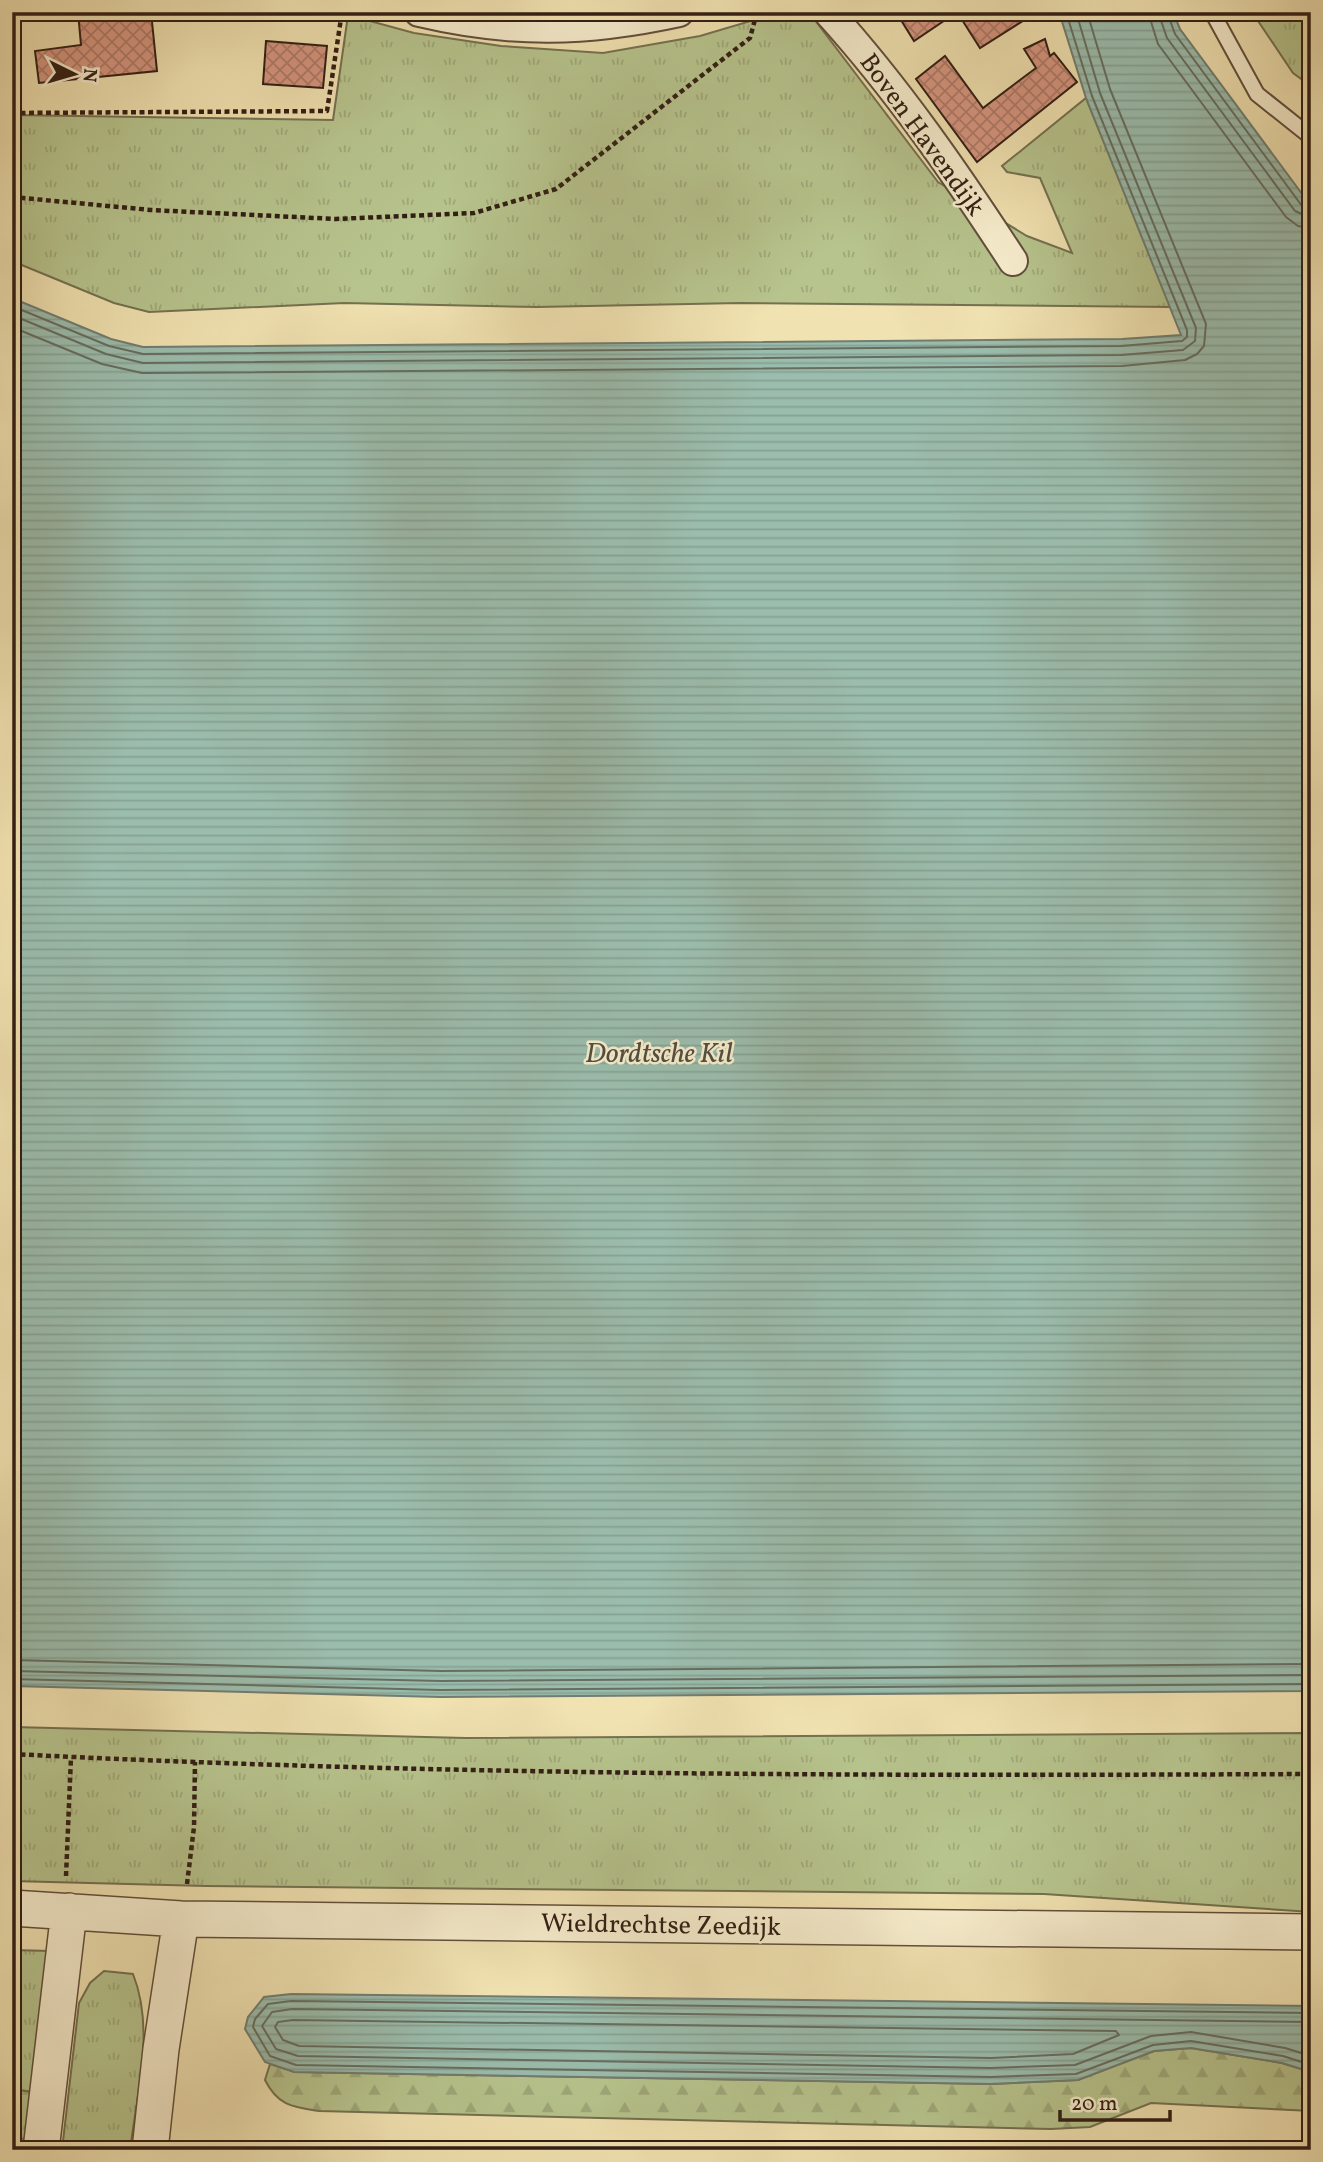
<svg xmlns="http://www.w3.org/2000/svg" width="1323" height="2162" font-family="Vollkorn,serif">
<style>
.grass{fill:url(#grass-tufts);stroke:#747150;stroke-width:2}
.forest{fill:url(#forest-firs);stroke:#747150;stroke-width:2}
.water{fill:url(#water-rules);stroke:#717d70;stroke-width:2}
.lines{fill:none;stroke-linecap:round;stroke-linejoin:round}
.shore{stroke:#666e60;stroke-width:2}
.building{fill:url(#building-cross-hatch);stroke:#311e14;stroke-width:2}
.service-casing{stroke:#614f3b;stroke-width:18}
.minor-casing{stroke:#614f3b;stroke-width:32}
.tertiary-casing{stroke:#614f3b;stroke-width:38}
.path{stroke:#311e14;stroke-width:4.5;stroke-dasharray:5 3.5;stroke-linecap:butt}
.service{stroke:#f6eccc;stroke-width:14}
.minor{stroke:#f6eccc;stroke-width:28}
.tertiary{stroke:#f6eccc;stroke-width:35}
.labels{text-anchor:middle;stroke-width:5;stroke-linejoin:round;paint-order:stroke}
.street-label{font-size:26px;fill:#311e14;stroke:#f6eccc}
.water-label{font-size:28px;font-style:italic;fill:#514e42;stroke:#f6eccc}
</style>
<defs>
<pattern id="grass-tufts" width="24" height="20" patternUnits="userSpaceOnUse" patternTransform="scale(1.75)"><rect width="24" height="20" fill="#b7c48d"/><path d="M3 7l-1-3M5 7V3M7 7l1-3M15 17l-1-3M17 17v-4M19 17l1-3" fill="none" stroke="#9ea879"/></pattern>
<pattern id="forest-firs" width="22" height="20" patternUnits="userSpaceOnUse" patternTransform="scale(1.75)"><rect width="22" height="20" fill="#b7c48d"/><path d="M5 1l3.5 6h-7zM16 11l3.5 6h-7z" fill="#9ea879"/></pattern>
<pattern id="water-rules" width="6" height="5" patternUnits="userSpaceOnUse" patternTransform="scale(1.75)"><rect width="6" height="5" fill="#9bbdad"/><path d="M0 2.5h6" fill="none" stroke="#86a294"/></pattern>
<pattern id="building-cross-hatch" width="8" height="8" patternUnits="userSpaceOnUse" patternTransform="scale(1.75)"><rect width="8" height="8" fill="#d69680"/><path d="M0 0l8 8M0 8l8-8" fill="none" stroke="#ae7a68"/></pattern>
</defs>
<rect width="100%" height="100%" fill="#f1e2b1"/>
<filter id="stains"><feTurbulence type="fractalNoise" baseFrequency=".00286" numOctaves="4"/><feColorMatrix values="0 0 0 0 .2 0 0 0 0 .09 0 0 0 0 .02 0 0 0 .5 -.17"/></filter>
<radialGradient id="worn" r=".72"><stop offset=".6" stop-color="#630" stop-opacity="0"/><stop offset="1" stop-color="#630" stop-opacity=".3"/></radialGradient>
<path class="grass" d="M781,12L811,15L938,182L1027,236L1072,253L1040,178L1007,172L1002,166L1086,98L1171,307L740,303L537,307L344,303L149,312L114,303L12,261V115L333,120L348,15L414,33L501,46L603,53L700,36Z
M1252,12H1309L1311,86L1293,73Z
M12,1727L466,1738L1311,1733V1912L1044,1894L206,1886L12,1881Z
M12,1950L50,1951L32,2092L12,2089Z
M104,1971L133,1974C155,2029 137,2093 130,2150H62L79,2003L90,1983Z"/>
<path class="forest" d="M1191,2048L1282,2063L1311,2072V2111L1151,2103L1090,2127L1051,2129L319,2111C293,2107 278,2106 265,2080L270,2064L295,2072L991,2084L1078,2080L1154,2051Z
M12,2089L32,2092L27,2139L12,2138Z"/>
<path class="water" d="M1059,12H1173L1180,29L1311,206V1691L440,1697L12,1686V298L111,339L143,347L1122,339L1181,335L1086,98Z
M291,1994L1311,2006V2072L1282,2063L1191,2048L1154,2051L1078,2080L991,2084L294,2072L265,2062L245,2029L248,2017L264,1997Z"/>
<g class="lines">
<path class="shore" d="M1148,12L1158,44L1286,217L1298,226L1311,228
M1158,12L1167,38L1295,211L1311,218
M1167,12L1175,34L1302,206L1311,209
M12,306L109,346L143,354L1121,346L1182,341L1187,337V330L1092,96L1066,12
M12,315L106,354L143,363L1121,355L1183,350L1195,341L1196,328L1100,93L1076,12
M12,327L102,364L142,373L1122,366L1185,360L1197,354L1204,346L1206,324L1110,89L1087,12
M12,1660L441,1671L1311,1664
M12,1671L441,1681L1311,1675
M12,1679L440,1690L1311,1684
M1311,2013L291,2001L268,2004L255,2019L253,2027L270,2056L296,2065L991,2077L1076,2074L1153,2045L1191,2041L1283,2056L1311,2065
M293,2020L1116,2031L1119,2035L1073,2054L991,2058L299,2046L283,2040L275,2027L278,2022Z
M1311,2022L292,2009L272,2012L262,2026L276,2049L298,2056L991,2068L1075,2065L1151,2036L1191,2032L1285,2048L1311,2056"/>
</g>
<path class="building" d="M78,12H151L157,71L39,83L35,51L81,45Z
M896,12H957L914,41Z
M963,12H1037L980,48L959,15Z
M1045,39L1050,56L1054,53L1077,82L977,162L916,79L945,56L983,108L1036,68L1024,49Z
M266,41L327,46L323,88L263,84Z
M989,2145L1025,2150H988Z"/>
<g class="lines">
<defs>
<path id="service" d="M1212,12L1257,94L1311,137"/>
<path id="minor" d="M419,12C512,34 587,32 679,12
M828,12C897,88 957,175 1013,261"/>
<path id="tertiary" d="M12,1908L181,1919L1311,1932
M41,2150L69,1911
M150,2150L161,2049L181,1919"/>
</defs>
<use href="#service" class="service-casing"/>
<use href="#minor" class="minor-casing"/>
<use href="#tertiary" class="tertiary-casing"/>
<path class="path" d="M12,113L327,111L342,12
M12,197L151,210L336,219L474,213L556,189L750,38L757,12
M12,1754C445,1776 878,1776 1311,1774
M66,1876L71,1757
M187,1884L194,1827L195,1762"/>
<use href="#service" class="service"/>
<use href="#minor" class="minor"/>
<use href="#tertiary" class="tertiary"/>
</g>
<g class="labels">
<g class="street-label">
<text transform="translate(923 134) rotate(54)" y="9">Boven Havendijk</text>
<text transform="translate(661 1924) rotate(1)" y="9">Wieldrechtse Zeedijk</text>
</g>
<g class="water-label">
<text x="659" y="1062">Dordtsche Kil</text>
</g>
</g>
<rect width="1323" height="2162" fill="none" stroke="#f1e2b1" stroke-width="42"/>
<rect x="14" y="14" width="1295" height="2134" fill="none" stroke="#311e14" stroke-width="3.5"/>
<rect x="21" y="21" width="1281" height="2120" fill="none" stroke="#311e14" stroke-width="2"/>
<g transform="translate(74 74) rotate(95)" stroke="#f6eccc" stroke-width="5" paint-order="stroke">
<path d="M0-5L12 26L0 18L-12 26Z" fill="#311e14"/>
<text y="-10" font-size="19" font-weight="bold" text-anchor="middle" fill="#311e14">N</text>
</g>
<path d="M1060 2110v10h110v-10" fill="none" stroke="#311e14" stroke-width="3.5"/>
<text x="1071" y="2110" font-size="21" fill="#311e14" stroke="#f6eccc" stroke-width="5" paint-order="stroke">20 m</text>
<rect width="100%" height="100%" filter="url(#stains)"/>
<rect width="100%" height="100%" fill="url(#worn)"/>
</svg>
